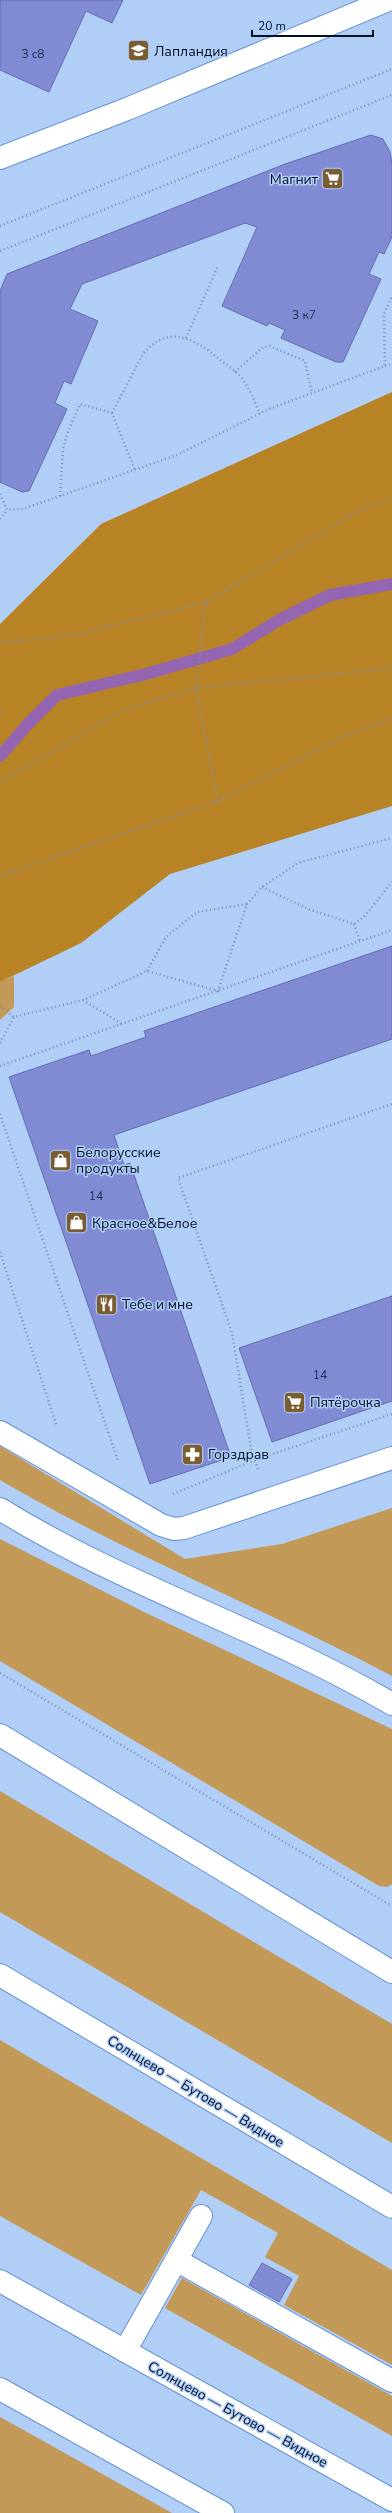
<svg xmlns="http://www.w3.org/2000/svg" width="392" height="2513" font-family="'Nunito Sans',sans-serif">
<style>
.green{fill:#c39958}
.forest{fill:#b88324}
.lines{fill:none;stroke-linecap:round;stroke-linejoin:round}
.stream{stroke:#9466b1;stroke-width:12}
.building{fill:#818bd3;stroke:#646cb1}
.service-casing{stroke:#6491d1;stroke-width:24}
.minor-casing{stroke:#6491d1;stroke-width:24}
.secondary-casing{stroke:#6491d1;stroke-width:24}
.path{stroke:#7991b4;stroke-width:2.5;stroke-dasharray:1 3;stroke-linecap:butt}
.service{stroke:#fff;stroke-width:22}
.minor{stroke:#fff;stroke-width:22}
.secondary{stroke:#fff;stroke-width:22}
.labels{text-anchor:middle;stroke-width:3;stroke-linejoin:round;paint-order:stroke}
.number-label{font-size:12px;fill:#222f53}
.poi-label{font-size:14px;fill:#021028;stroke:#b1cef6;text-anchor:start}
.street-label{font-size:14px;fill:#021028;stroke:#b1cef6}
</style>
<rect width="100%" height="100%" fill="#b1cef6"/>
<path class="green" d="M14,976V1007L0,1020V982Z
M0,1446L185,1559L282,1544L392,1508V1676C263,1608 126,1554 0,1480Z
M0,1539L144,1612L392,1729V1884L387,1887L379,1886L0,1661Z
M0,1791L392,2024V2143L0,1912Z
M0,2040L392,2270V2365L284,2305L299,2276L265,2257L278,2233L201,2190L141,2295L0,2216Z
M182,2278L392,2396V2436L165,2308Z
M0,2417L20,2428L172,2513H0Z"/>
<path class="forest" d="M392,392V806L170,874L81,943L0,982V624L101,524Z"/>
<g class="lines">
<path class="stream" d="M0,756L28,724L57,695L146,674L232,649L279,620L330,595L392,584"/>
</g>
<path class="building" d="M0,0H123L112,23L86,11L49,92L0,70Z
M371,135L383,139L390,152L392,164V237L384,254L379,252L369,274L381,279L343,362H336L281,338L285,330L269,323L267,326L222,306L257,227L245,223L82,284L70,309L98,321L71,384L64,381L55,403L67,409L29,491L22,492L0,482V291L7,274L285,164Z
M392,946V1039L114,1135L124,1165L130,1163L231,1457L150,1484L9,1077L89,1050L91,1056L146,1037L144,1031Z
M392,1296V1401L272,1442L239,1348Z
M262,2263L292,2279L279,2302L249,2285Z"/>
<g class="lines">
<defs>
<path id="service" d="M0,1432L161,1525L174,1529L184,1528L392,1458
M0,1509C124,1586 266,1630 392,1704
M176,2260L392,2381
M125,2351L201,2216"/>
<path id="minor" d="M0,158L127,109L388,0"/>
<path id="secondary" d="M0,1735L392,1972
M0,1975L392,2207
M0,2281L392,2500
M0,2389L223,2513"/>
</defs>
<use href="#service" class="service-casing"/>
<use href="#minor" class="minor-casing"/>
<use href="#secondary" class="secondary-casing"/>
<path class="path" d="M0,226L392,69
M0,251L392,95
M186,338L218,266
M385,366L392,364
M235,372L263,347L270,346L305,361L312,393
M112,413L143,354C168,324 193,338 218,358C225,364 233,369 239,375C249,386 254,401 260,414
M0,494L7,510L23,509L177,455L269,409L385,366L384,314L392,296
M60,496L63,449L67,434L80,404L112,413L135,470
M0,519L7,510
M0,643L78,634L206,602L363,508L392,499
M0,711H1
M0,782L123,710L196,688L206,602
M218,801L196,688L392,668
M0,876L218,801L347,735L392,718
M262,887L308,909L354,924L364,917L392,882
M354,924L360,941
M147,971L166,937L197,912L247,904
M83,1000L122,1024
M0,1006L14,1017
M0,1043L14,1017L83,1000L147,971L218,991L247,904L262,887L298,863L392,838
M0,1066L392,930
M0,1114L118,1461
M0,1252L57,1427
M258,1469L251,1449L232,1333L178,1178L392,1104
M173,1494L255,1460L392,1414
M0,1673L392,1906"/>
<use href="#service" class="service"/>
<use href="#minor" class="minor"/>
<use href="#secondary" class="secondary"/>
</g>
<defs>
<symbol id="school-square" viewBox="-11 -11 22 22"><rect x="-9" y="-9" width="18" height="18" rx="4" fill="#7a5d31" stroke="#b1cef6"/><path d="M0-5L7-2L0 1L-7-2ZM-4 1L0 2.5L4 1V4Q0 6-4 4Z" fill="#fff"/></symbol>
<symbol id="supermarket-square" viewBox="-11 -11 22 22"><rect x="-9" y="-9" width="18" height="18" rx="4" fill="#7a5d31" stroke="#b1cef6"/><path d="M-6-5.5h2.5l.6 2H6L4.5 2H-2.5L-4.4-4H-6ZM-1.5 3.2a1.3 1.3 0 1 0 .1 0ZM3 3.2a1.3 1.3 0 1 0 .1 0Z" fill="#fff"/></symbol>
<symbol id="shop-square" viewBox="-11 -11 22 22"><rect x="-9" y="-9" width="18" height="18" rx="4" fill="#7a5d31" stroke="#b1cef6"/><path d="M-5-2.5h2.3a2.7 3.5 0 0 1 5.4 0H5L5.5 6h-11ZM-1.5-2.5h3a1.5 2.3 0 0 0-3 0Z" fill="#fff"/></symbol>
<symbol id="restaurant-square" viewBox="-11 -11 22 22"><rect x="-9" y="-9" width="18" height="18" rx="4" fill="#7a5d31" stroke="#b1cef6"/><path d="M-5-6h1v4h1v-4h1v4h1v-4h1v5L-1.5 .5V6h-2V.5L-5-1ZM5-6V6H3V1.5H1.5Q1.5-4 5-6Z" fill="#fff"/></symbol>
<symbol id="pharmacy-square" viewBox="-11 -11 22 22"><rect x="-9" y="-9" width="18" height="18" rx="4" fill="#7a5d31" stroke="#b1cef6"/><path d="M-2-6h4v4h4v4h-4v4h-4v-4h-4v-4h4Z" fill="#fff"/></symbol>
</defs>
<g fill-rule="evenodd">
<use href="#school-square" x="126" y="38" width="25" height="25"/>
<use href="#supermarket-square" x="320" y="166" width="25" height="25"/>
<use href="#shop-square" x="48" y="1148" width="25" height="25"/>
<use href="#shop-square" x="64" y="1210" width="25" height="25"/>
<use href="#restaurant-square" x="94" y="1292" width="25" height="25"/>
<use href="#supermarket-square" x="282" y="1390" width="25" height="25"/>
<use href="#pharmacy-square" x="180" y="1442" width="25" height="25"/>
</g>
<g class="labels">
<g class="number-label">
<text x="33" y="58">3 с8</text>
<text x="304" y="319">3 к7</text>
<text x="96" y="1200">14</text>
<text x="320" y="1379">14</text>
</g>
<g class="poi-label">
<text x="154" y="56">Лапландия</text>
<text x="318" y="184" text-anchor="end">Магнит</text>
<text x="76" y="1157">Белорусские<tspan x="76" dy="16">продукты</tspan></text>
<text x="92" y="1228">Красное&amp;Белое</text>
<text x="122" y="1309">Тебе и мне</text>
<text x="310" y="1407">Пятёрочка</text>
<text x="208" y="1459">Горздрав</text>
</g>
<g class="street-label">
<text transform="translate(196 2091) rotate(31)" y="5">Солнцево — Бутово — Видное</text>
<text transform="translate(238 2414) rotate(29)" y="5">Солнцево — Бутово — Видное</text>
</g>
</g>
<path d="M252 30v6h121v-6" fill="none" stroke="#021028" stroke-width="2"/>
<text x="258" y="30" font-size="12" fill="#021028" stroke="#b1cef6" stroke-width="3" paint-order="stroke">20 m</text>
</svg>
